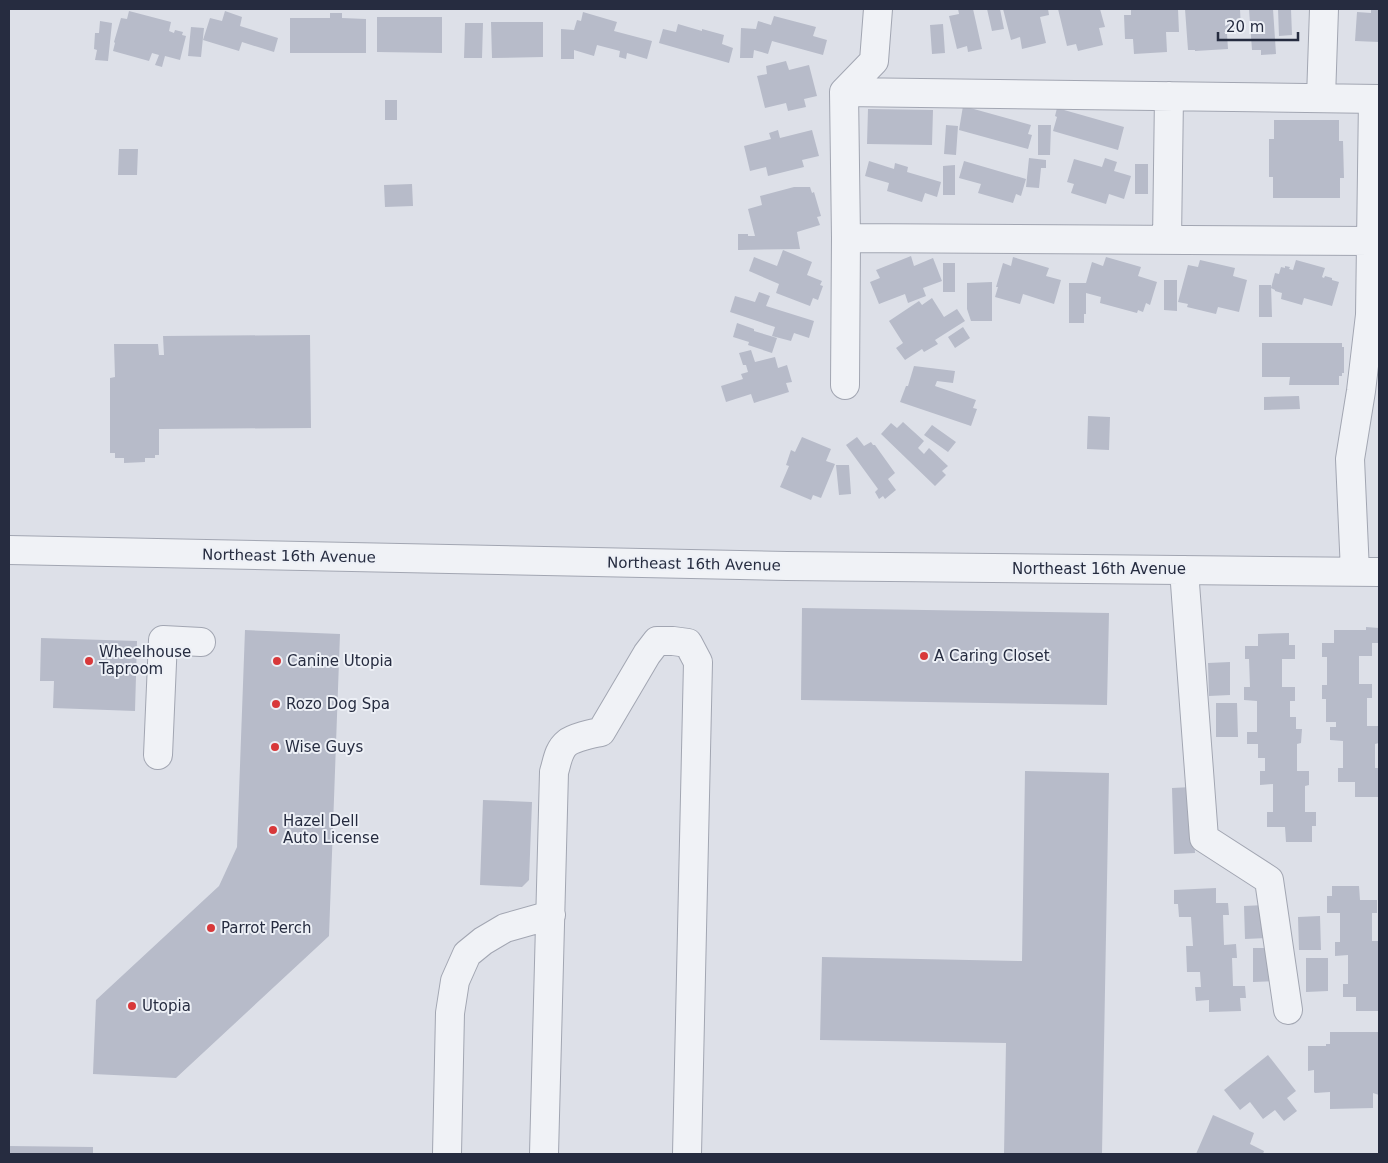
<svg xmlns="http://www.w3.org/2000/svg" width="1388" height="1163" font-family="'DejaVu Sans',sans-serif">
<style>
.building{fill:#b7bbc9}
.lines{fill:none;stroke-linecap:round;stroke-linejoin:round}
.minor-casing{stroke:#a2a6b2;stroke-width:30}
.minor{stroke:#f0f2f6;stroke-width:28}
.poi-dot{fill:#d8383a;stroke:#edf0f6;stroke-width:2}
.labels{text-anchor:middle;stroke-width:4;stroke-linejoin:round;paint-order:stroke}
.street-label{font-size:15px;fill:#262c40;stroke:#edf0f6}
.poi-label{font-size:15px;fill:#262c40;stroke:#edf0f6;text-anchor:start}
</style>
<rect width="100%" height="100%" fill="#dde0e8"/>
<path class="building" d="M958,9H973L982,49L968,52L967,46L957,49L949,16L959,14Z
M987,9H1000L1004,29L992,31Z
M1003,9H1048L1049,15L1040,17L1046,43L1022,49L1020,37L1011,40Z
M1058,9H1100L1105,27L1099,28L1103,45L1078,51L1076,44L1067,46Z
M1131,9H1178L1179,32H1166L1167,52L1134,54L1133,39H1125L1124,15H1131Z
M1185,9H1240L1241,31L1230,32V34H1227L1228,49L1195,51V50H1188Z
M1249,9H1273L1276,54L1261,55V50H1252Z
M1278,9H1291L1292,35L1279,36Z
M1371,9H1379V42L1355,41L1357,12L1371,13Z
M129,11L171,22L169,31L174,33L175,30L183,32L182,35L186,36L180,60L165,56L162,67L155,65L159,55L152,53L149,61L113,51L115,43L114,42L121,18L127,19Z
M225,11L242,17L240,26L278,38L274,52L242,42L239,51L203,40L210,18L222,21Z
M583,12L617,22L614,31L652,41L647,59L627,53L626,59L619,57L620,51L597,45L594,56L574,50V59H561V29L574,30L577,20L581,21Z
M330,13H342V18L366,19V53H290V18H330Z
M774,16L816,27L813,36L827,40L823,55L772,41L768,54L754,50L753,58H740L741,28L756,29L758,21L771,25Z
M377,17H442V53L377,52Z
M100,21L112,23L108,61L95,60L97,50L94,49L95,33H99Z
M491,22H543V57L492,58Z
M465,23H483L482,58H464Z
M678,24L702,31V29L724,35L722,44L733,48L729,63L659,43L663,29L676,32Z
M943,24L945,53L932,54L930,25Z
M191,27L204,28L201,57L188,56Z
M786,61L789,70L809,65L817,96L804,99L806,107L788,111L786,103L765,108L757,76L767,74L766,66Z
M385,100H397V120H385Z
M963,106L1031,125L1028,134L1032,135L1028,149L959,130Z
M1057,108L1124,127L1118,150L1053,131L1057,117L1055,116Z
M868,109L933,110L932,145L867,144Z
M1274,120H1339V141H1343L1344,178H1340V198H1273V177H1269V139H1274Z
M946,125L958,126L956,155L944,154Z
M1038,125H1051L1050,155H1038Z
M778,130L780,138L812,130L819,156L802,160L804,167L768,176L766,167L750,171L744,146L771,139L769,133Z
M119,149H138L137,175H118Z
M1029,158L1046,160V168H1041L1039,188L1026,187Z
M1105,158L1117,162L1114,171L1131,176L1124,199L1109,194L1106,204L1071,193L1074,184L1067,182L1074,159L1102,167Z
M869,161L894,169L895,163L908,167L907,172L941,182L937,197L925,193L922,202L887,191L889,183L865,176Z
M964,161L1026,179L1021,196L1016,194L1013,203L978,193L981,184L959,178Z
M1135,164H1148V194H1135Z
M955,165V195H943V166Z
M412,184L413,206L385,207L384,185Z
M794,187H810L812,193L814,192L821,216L817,217L820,225L797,232L800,249L738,250V234H748V236H755L748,209L762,205L760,196Z
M783,250L812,262L807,275L822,281L820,285L823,286L818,300L813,298L810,306L776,293L779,284L749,271L754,257L777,266Z
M911,256L914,266L933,258L942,281L923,288L926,296L908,303L905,294L879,304L870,282L880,278L876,270Z
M1013,257L1049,268L1046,276L1061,280L1054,304L1023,294L1020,304L995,297L998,287H996L1003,263L1011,266Z
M1106,257L1141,267L1138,276L1157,282L1150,305L1146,303L1143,312L1138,310L1137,313L1100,303L1101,297L1086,293V314H1084V323H1069V283H1086L1092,262L1103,266Z
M1200,260L1235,268L1233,276L1247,280L1239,312L1218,307L1216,314L1187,307L1188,304L1178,302L1188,265L1198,267Z
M1296,260L1325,268L1322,277L1324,278L1325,276L1332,278V280L1339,282L1332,306L1304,298L1302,305L1281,299L1282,293L1275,291V290L1271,288L1275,273L1279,274L1281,267L1285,268V266L1290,267L1289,269L1293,270Z
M943,263H955V292H943Z
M1164,280H1177V311L1164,310Z
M992,282V321H971L967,309V283Z
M1259,285H1271L1272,317H1259Z
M759,292L770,296L766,306L814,321L809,338L794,333L791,341L772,336L775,327L730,312L735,296L755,302Z
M932,298L944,317L957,309L965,321L935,340L938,344L924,352L922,349L905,360L896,348L903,343L889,321L919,301L922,305Z
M737,323L754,329V331L777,338L772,353L748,345L749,342L733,337Z
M963,327L970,338L955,348L948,337Z
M310,335L311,428L159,429V455H155V458H145V462L124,463V458H115V453H110V378L115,377L114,344H158L159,355H164L163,336Z
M1262,343H1342V347H1344V373H1342V376H1339V385H1289L1290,377H1262Z
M751,350L755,362L775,357L778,368L787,365L792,382L786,383L789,392L754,403L751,394L726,402L721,386L743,379L741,374L748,372L746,365H743L739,353Z
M914,366L955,371L953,383L937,381L935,386L976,400L973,408L977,409L971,426L900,402L906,386H908Z
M1299,396L1300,409L1264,410V397Z
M1088,416L1110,417L1109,450L1087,449Z
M903,422L924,441L918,448L924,454L929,448L948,466L942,471L946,475L935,486L881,434L891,423L897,428Z
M932,425L956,442L948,452L924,435Z
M802,437L831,449L826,461L835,464L821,498L813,495L811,500L780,487L789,466L786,465L791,450L795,452Z
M857,437L864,446L871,442L873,445H875L895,473L888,479L896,490L885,499L883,496L879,499L875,492L878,489L846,445Z
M836,465H849L851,494L839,495Z
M802,608L1109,613L1107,705L801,700Z
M1366,627L1379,628V643H1372V656H1359V684H1372V698H1367V726H1379V743L1375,744V768H1379V797H1355V782H1338V768H1343V741L1330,740V727H1336V722H1326V699H1322V685H1327V657H1322V643H1334V630H1366Z
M245,630L340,634L329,936L176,1078L93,1074L96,1000L219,886L237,847Z
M1289,633V645H1295V659H1282V687H1295V701H1290V717H1296V729H1302L1301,743L1297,744V771H1309V785L1305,786V812H1316V826H1312V842H1286L1285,827H1267V812H1273V784L1260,785V771H1265V758H1258V744H1247V732H1257V701L1244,700V687H1250L1249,659H1245V646H1258V634Z
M41,638L137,641L135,711L53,708L54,681H40Z
M1230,662V695L1209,696L1208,663Z
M1216,703H1237L1238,737H1216Z
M1025,771L1109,773L1102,1154H1004L1006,1043L820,1040L822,957L1022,961Z
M1192,787L1195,853L1174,854L1172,788Z
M483,800L532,802L529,880L522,887L480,885Z
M1332,886H1359L1360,900H1377V913H1372V941H1379V1011H1356V997H1343V984H1348V955L1335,956V942H1340V913H1327V896H1332Z
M1216,888V903H1228L1229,915H1223L1224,945L1236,944L1237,958H1232L1233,986H1245L1246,998H1240L1241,1011L1209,1012V1000L1196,1001L1195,987H1201L1200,972H1187L1186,946H1193L1191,917H1179L1178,904H1174V890Z
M1265,905L1267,938L1245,939L1244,906Z
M1320,916L1321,950H1299L1298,917Z
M1253,948H1274L1275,981L1253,982Z
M1306,958H1328V991L1306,992Z
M1330,1032H1379V1095L1373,1093V1108L1330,1109V1092L1315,1093L1314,1092V1070L1308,1071V1046H1326V1044H1330Z
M1268,1055L1296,1091L1287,1098L1297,1111L1284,1121L1275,1110L1263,1119L1250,1102L1240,1110L1224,1090Z
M1213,1115L1254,1133L1250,1144L1264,1151L1263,1154H1196Z
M9,1146L93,1147V1154H9Z"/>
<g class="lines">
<defs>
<path id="minor" d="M844,92L1379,99
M1321,98L1324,9
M846,238L1371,241
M1167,240L1169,96
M845,385L846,238L844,92L874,61L878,9
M9,550L787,566L1379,572
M1184,570L1204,838L1269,880L1288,1010
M1355,572L1350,459L1361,391L1370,315L1373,99
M158,755L163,640L201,642
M447,1154L450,1013L455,981L467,954L483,941L505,928L551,915
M544,1154L554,772C557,763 558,750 567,743C573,738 593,733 601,732L647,654L657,641H673L688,643L698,662L687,1154"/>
</defs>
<use href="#minor" class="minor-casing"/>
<use href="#minor" class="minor"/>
</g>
<g class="poi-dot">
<circle cx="924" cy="656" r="5"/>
<circle cx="89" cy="661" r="5"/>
<circle cx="277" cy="661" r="5"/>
<circle cx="276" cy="704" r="5"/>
<circle cx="275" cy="747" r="5"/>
<circle cx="273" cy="830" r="5"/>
<circle cx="211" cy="928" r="5"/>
<circle cx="132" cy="1006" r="5"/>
</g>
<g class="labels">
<g class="street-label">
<text transform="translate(289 556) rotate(1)" y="5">Northeast 16th Avenue</text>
<text transform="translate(694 564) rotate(1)" y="5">Northeast 16th Avenue</text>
<text x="1099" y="574">Northeast 16th Avenue</text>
</g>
<g class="poi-label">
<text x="99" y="657">Wheelhouse<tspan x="99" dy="17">Taproom</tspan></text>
<text x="934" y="661">A Caring Closet</text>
<text x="287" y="666">Canine Utopia</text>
<text x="286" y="709">Rozo Dog Spa</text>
<text x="285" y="752">Wise Guys</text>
<text x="283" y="826">Hazel Dell<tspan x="283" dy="17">Auto License</tspan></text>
<text x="221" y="933">Parrot Perch</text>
<text x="142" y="1011">Utopia</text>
</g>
</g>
<rect width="1388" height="1163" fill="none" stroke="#262c40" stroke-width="20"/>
<path d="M1218 32v8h80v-8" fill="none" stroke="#262c40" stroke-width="2.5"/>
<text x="1226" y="32" font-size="15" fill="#262c40" stroke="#edf0f6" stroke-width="4" paint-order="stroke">20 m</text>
</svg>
